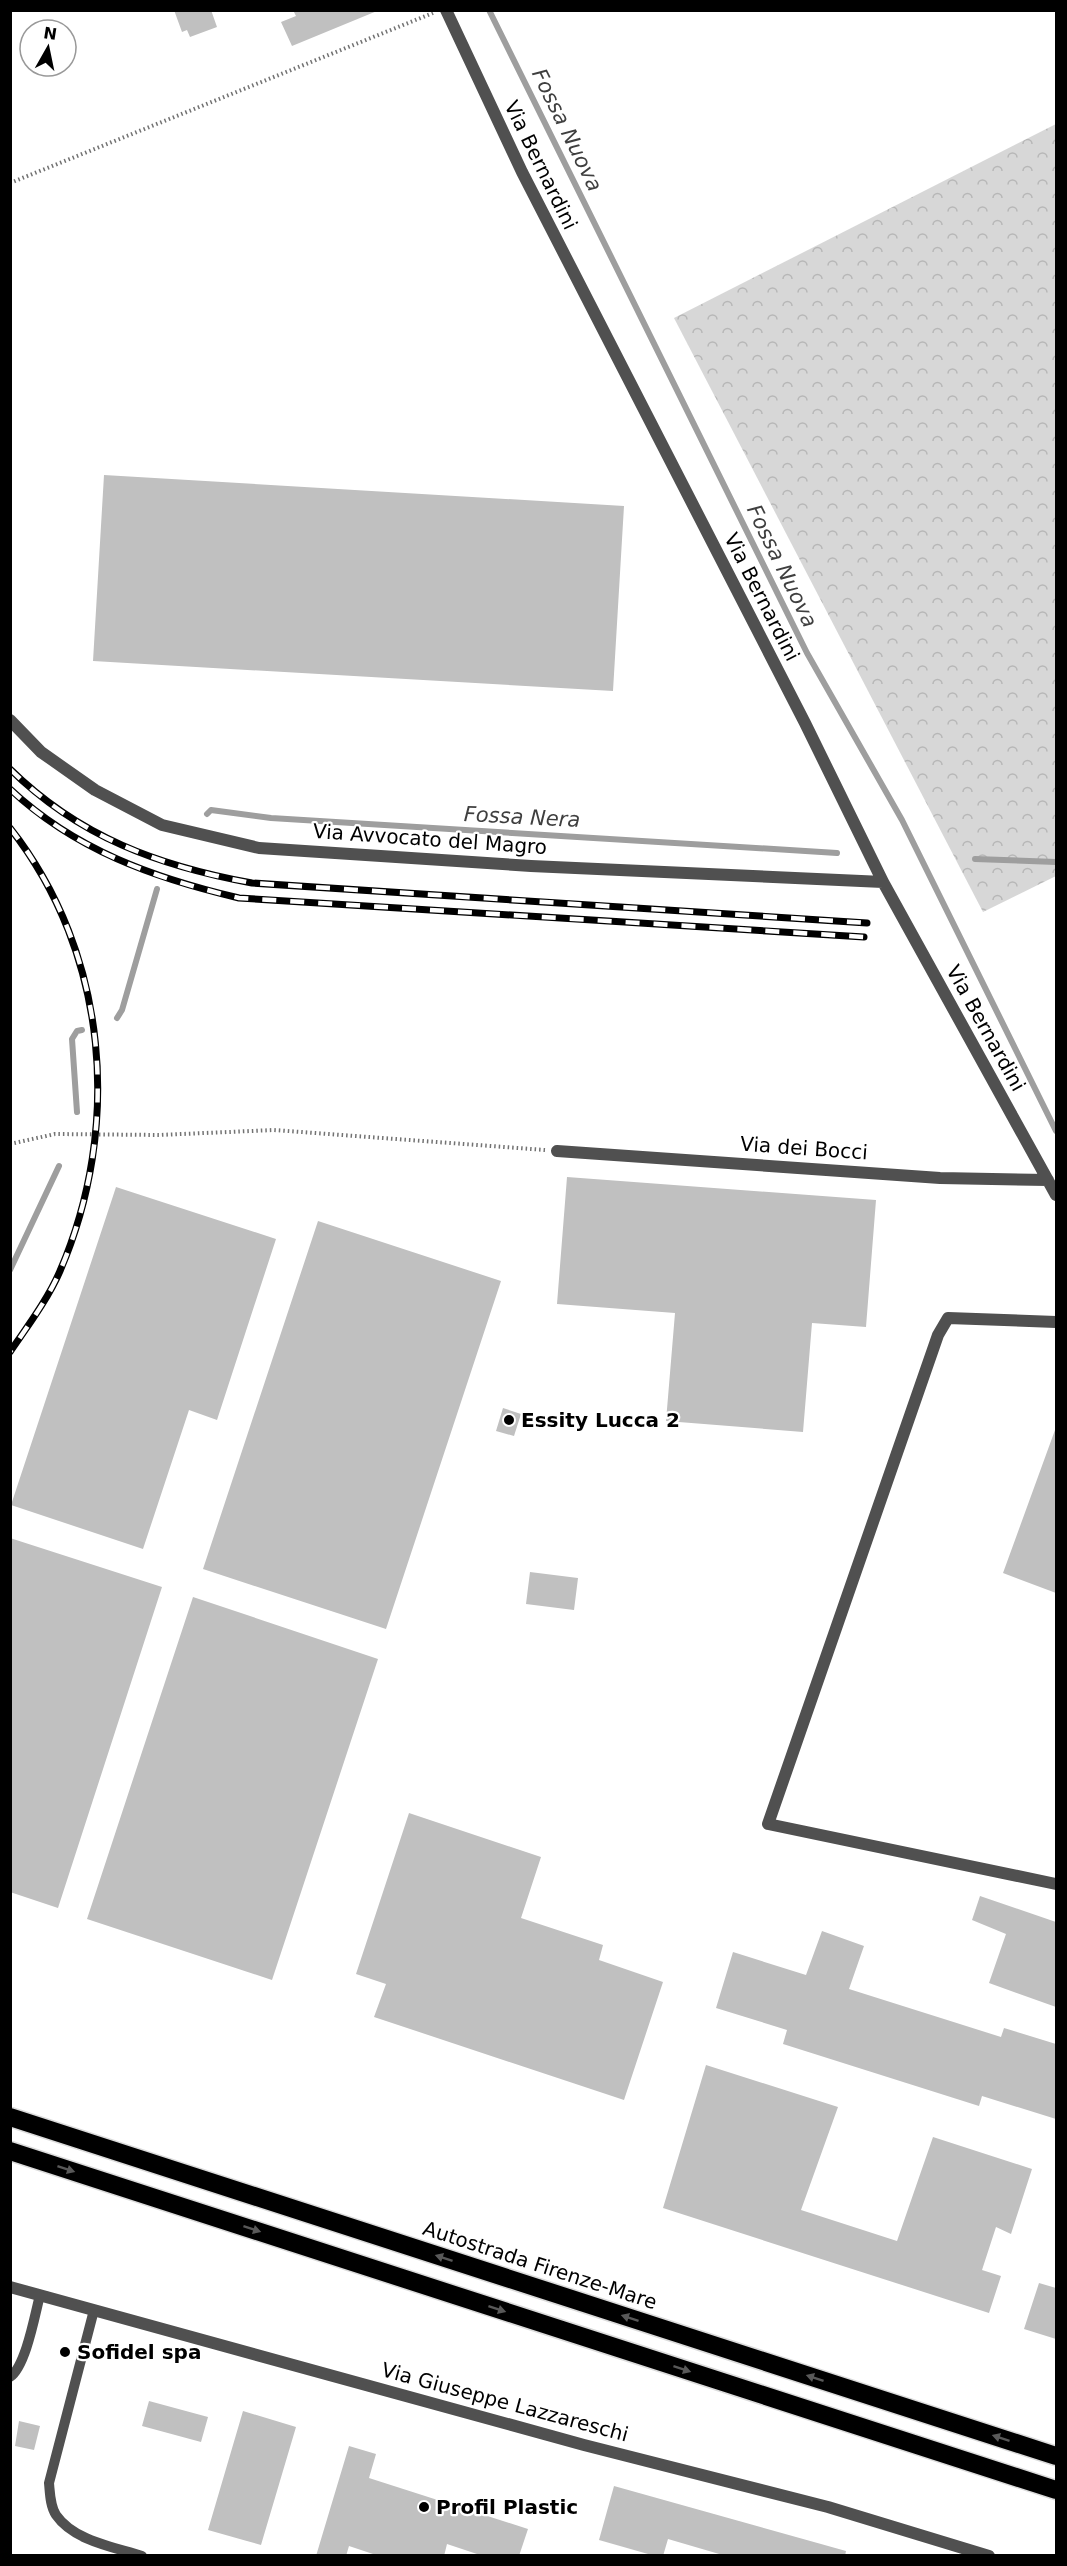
<svg xmlns="http://www.w3.org/2000/svg" width="1067" height="2566" font-family="'DejaVu Sans',sans-serif">
<style>
.forest{fill:url(#forest-crowns)}
.lines{fill:none;stroke-linecap:round;stroke-linejoin:round}
.stream{stroke:#9e9e9e;stroke-width:6}
.building{fill:#c0c0c0}
.motorway-casing{stroke:#dbdbdb;stroke-width:21}
.path{stroke:#727272;stroke-width:4;stroke-dasharray:1.5 3;stroke-linecap:butt}
.service{stroke:#505050;stroke-width:10}
.minor{stroke:#505050;stroke-width:12}
.motorway{stroke:#000;stroke-width:18}
.rail-casing{stroke:#000;stroke-width:7}
.rail{stroke:#fff;stroke-width:4.5;stroke-dasharray:14;stroke-linecap:butt}
.oneway{fill:#595959}
.poi-dot{fill:#000;stroke:#fff;stroke-width:2}
.labels{text-anchor:middle;stroke-width:4.5;stroke-linejoin:round;paint-order:stroke}
.street-label{font-size:20px;fill:#000;stroke:#fff}
.poi-label{font-size:20px;font-weight:bold;fill:#000;stroke:#fff;text-anchor:start}
.water-label{font-size:21px;font-style:italic;fill:#3f3f3f;stroke:#fff}
</style>
<defs>
<pattern id="forest-crowns" width="20" height="18" patternUnits="userSpaceOnUse" patternTransform="scale(1.5)"><rect width="20" height="18" fill="#d7d7d7"/><path d="M2 6a3 3 0 1 1 6 0M12 15a3 3 0 1 1 6 0" fill="none" stroke="#b7b7b7"/></pattern>
</defs>
<rect width="100%" height="100%" fill="#fff"/>
<path class="forest" d="M1056,124V876L983,912L674,318Z"/>
<g class="lines">
<path class="stream" d="M489,10L807,653L902,820L1056,1131
M207,814L211,810L271,818L837,853
M975,859L1056,862
M117,1018L122,1010L157,889
M77,1112L72,1039L77,1031L82,1030
M10,1270L59,1166"/>
</g>
<path class="building" d="M174,10H211L217,27L190,37L187,30L182,32Z
M293,10H377V11L292,46L281,22L296,16Z
M104,475L624,506L613,691L93,661Z
M567,1177L876,1200L866,1327L812,1323L803,1432L666,1421L675,1313L557,1304Z
M116,1187L276,1239L217,1420L189,1410L143,1549L11,1505Z
M318,1221L501,1281L386,1629L203,1569Z
M503,1408L521,1414L514,1436L496,1431Z
M1055,1430H1056V1593L1003,1573Z
M10,1538L162,1587L58,1908L10,1892Z
M530,1572L578,1578L574,1610L526,1604Z
M193,1597L378,1659L272,1980L87,1919Z
M409,1813L541,1857L521,1918L603,1945L599,1960L663,1982L624,2100L374,2017L386,1984L356,1974Z
M980,1896L1056,1922V2007L989,1983L1006,1934L972,1920Z
M822,1931L864,1946L849,1989L1001,2037L1004,2028L1056,2044V2119L982,2096L979,2106L783,2044L787,2030L716,2008L733,1952L806,1975Z
M706,2065L838,2107L801,2210L897,2241L933,2137L1032,2169L1011,2234L996,2227L982,2270L1001,2276L989,2313L663,2208Z
M1039,2283L1056,2288V2339L1024,2329Z
M149,2401L208,2417L201,2442L142,2426Z
M243,2411L296,2427L261,2545L208,2530Z
M19,2421L40,2426L34,2450L15,2446Z
M349,2446L376,2454L369,2478L528,2529L519,2556H483L447,2544L444,2556H379L349,2546L346,2556H316Z
M614,2486L846,2551L845,2556H726L668,2539L663,2556H655L599,2540Z"/>
<g class="lines">
<defs>
<path id="motorway" d="M10,2117L1056,2456
M10,2151L1056,2490"/>
</defs>
<use href="#motorway" class="motorway-casing"/>
<path class="path" d="M10,183L433,13
M10,1144L55,1134L159,1135L274,1130L545,1150"/>
<path class="service" d="M94,2310L49,2483C50,2493 50,2506 56,2515C74,2541 114,2547 142,2556
M10,2377C26,2366 35,2314 40,2295"/>
<path class="minor" d="M446,10L522,172L805,723L883,882L1056,1195
M10,720L41,752L95,790L162,825L259,848L531,866L883,882
M557,1151L940,1178L1048,1180
M1056,1322L948,1318L938,1335L768,1824L1056,1884
M10,2287L584,2445L828,2507L989,2556"/>
<use href="#motorway" class="motorway"/>
<defs>
<path id="rail" d="M10,769C79,837 159,866 252,883L867,923
M10,789C75,850 154,878 239,898L864,937
M10,828C109,954 122,1127 60,1271C48,1299 27,1327 10,1352"/>
</defs>
<use href="#rail" class="rail-casing"/>
<use href="#rail" class="rail"/>
</g>
<defs><path id="oneway-solid" d="M-6-.8H1V-3.2L6.5 0L1 3.2V.8H-6Z" transform="scale(1.5)"/></defs>
<g class="oneway">
<use href="#oneway-solid" transform="translate(66 2169) rotate(18)"/>
<use href="#oneway-solid" transform="translate(252 2229) rotate(18)"/>
<use href="#oneway-solid" transform="translate(444 2258) rotate(-162)"/>
<use href="#oneway-solid" transform="translate(497 2309) rotate(18)"/>
<use href="#oneway-solid" transform="translate(630 2318) rotate(-162)"/>
<use href="#oneway-solid" transform="translate(682 2369) rotate(18)"/>
<use href="#oneway-solid" transform="translate(815 2378) rotate(-162)"/>
<use href="#oneway-solid" transform="translate(1001 2438) rotate(-162)"/>
</g>
<g class="poi-dot">
<circle cx="509" cy="1420" r="6"/>
<circle cx="65" cy="2352" r="6"/>
<circle cx="424" cy="2507" r="6"/>
</g>
<g class="labels">
<g class="street-label">
<text transform="translate(541 165) rotate(64)" y="7">Via Bernardini</text>
<text transform="translate(762 597) rotate(63)" y="7">Via Bernardini</text>
<text transform="translate(430 839) rotate(4)" y="7">Via Avvocato del Magro</text>
<text transform="translate(986 1028) rotate(61)" y="7">Via Bernardini</text>
<text transform="translate(804 1148) rotate(4)" y="7">Via dei Bocci</text>
<text transform="translate(540 2265) rotate(18)" y="7">Autostrada Firenze-Mare</text>
<text transform="translate(505 2402) rotate(15)" y="7">Via Giuseppe Lazzareschi</text>
</g>
<g class="poi-label">
<text x="521" y="1427">Essity Lucca 2</text>
<text x="77" y="2359">Sofidel spa</text>
<text x="436" y="2514">Profil Plastic</text>
</g>
<g class="water-label">
<text transform="translate(567 130) rotate(64)" y="7">Fossa Nuova</text>
<text transform="translate(782 566) rotate(64)" y="7">Fossa Nuova</text>
<text transform="translate(522 817) rotate(3)" y="7">Fossa Nera</text>
</g>
</g>
<rect width="1067" height="2566" fill="none" stroke="#000000" stroke-width="24"/>
<g transform="translate(48 48) rotate(9)"><circle r="28" fill="#ffffff" stroke="#999999" stroke-width="1.5"/>
<path d="M0-4.5L10 22L0 15L-10 22Z" fill="#000000"/>
<text y="-9" font-size="16" font-weight="bold" text-anchor="middle" fill="#000000">N</text>
</g>
</svg>
